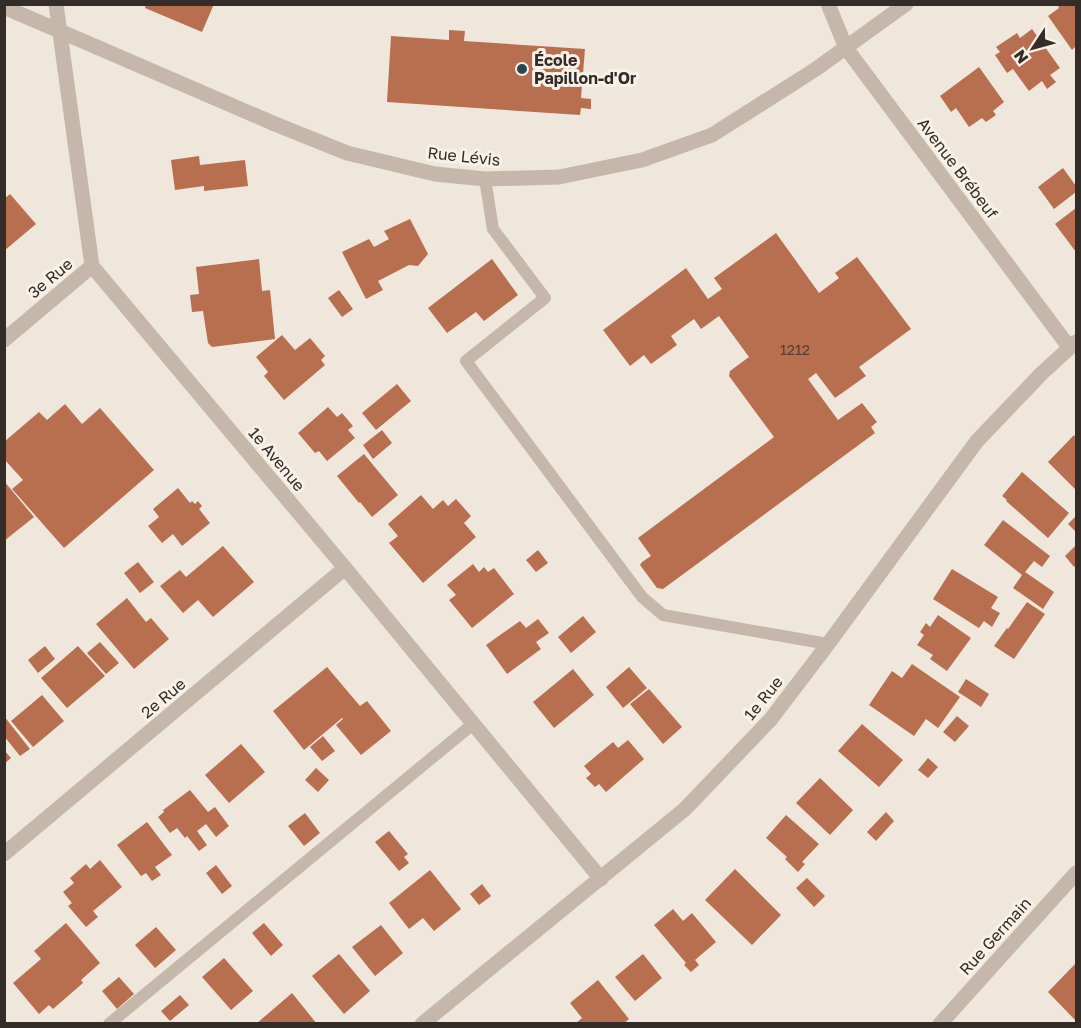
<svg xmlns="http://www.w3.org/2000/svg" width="1081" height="1028" font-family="'Golos Text',sans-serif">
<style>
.building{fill:#b86f50}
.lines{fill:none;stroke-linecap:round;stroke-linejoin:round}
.lane{stroke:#c5b7a9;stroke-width:12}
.street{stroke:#c5b7a9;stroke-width:15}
.poi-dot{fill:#224a50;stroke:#f7f1e7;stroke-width:2}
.labels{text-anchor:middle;stroke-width:6;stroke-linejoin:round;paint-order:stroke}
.number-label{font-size:14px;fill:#543d32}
.poi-label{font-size:16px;font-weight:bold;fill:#332c28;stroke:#f7f1e7;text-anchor:start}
.street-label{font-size:16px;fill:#332c28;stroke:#f7f1e7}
</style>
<rect width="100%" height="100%" fill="#efe7db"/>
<path class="building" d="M146,4H214L202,32L145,8Z
M1057,4H1076V46L1072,50L1048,16L1059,8Z
M1032,29L1060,68L1050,75L1056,82L1047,89L1042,81L1029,91L1013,69L1007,73L995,55L1000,52L996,47L1017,33L1020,38Z
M449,30L465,31L464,41L585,49L581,98L591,99V109L581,108L580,115L387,102L391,36L449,40Z
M979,67L1004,102L993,111L996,115L986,122L982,118L969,127L956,108L951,112L940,96Z
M199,156L200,165L245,160L248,186L204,191V186L175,190L171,160Z
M1063,168L1076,186V192L1054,209L1038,187Z
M10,194L36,224L4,251V199Z
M1076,208V252L1055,224Z
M410,219L428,254L418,266L409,265L378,281L383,290L366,299L342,252L369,239L374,247L389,239L384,231Z
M776,233L819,293L839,278L835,273L857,257L911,329L859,367L866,376L835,398L816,373L808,379L838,420L862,403L877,422L871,427L875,433L663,589L657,588L640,565L642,562L651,556L638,538L774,437L729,376L730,371L749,357L719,316L701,329L694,319L671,336L677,345L651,364L644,355L630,366L603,330L686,268L708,299L722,289L714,278Z
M259,259L262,291L270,290L275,339L212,347L208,343L203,311L192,312L190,295L199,294L196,267Z
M492,259L518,295L484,321L476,312L447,333L428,308Z
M339,290L353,309L342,317L328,298Z
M282,335L295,350L310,338L325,356L321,360L325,365L284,400L264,376L268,372L256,357Z
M397,384L411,401L376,430L362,413Z
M65,404L82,424L100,408L154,470L64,548L12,489L23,480L4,459V442L39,412L47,420Z
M328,407L337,417L342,413L353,426L348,430L355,438L327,461L319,451L315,453L298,433Z
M382,430L392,443L373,459L363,445Z
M1074,435L1076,438V490L1048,462Z
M364,454L398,495L372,517L360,502L359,503L337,476Z
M1022,472L1069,513L1048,538L1006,501L1007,500L1002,496Z
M4,481L34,517L4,541Z
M178,488L190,503L192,501L195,504L198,501L202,506L199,509L210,523L182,546L173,534L162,543L148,526L159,517L153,509Z
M421,495L433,509L443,500L448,506L456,499L471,516L464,523L476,537L423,583L389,543L398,536L388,524Z
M1076,516V532L1068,524Z
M1003,520L1050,556L1042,567L1034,561L1025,572L1054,592L1043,609L1013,588L1022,575L984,545Z
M1076,545V565L1074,567L1065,556Z
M223,546L254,582L213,617L198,600L183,613L160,586L180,570L186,577Z
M538,550L548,563L536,572L526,560Z
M138,562L154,582L140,593L124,573Z
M473,564L479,572L484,567L488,572L494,568L514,594L472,628L449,600L456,595L447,585Z
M952,569L998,597L991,608L1000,613L992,627L984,621L979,628L933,599Z
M127,598L146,622L151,618L169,639L134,669L96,624Z
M1027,602L1045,614L1014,659L994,646L1007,628L1008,629Z
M938,615L971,638L947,671L930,659L933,655L917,645L924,635L920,632L926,623L930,627Z
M583,616L596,632L571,653L558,637Z
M538,619L549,633L536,642L541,649L507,674L486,645L520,621L526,628Z
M100,642L119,663L106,674L87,653Z
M45,646L55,659L38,673L28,660Z
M78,646L105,676L67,708L41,678Z
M912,664L960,697L938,728L926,719L914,736L869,705L892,671L902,678Z
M327,667L360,706L367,701L391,731L361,755L336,725L343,719L342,718L304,750L273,711Z
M629,667L647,688L623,708L606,687Z
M573,669L594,695L554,728L533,702Z
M966,679L989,694L981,707L958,692Z
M649,689L682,727L663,744L630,704Z
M42,695L64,721L33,747L11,721Z
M4,716L30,749L20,756L4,736Z
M957,716L969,726L955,742L943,732Z
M862,724L903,760L879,787L838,751Z
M323,736L335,751L322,761L310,747Z
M628,740L644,759L606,792L599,784L595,787L586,778L591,774L584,766L613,742L618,748Z
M241,744L265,772L229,803L205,775Z
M4,750L11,758L4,764Z
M928,758L938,767L928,778L918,770Z
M316,768L329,780L318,792L305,780Z
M820,778L853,810L830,835L796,803Z
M190,790L208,812L215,807L229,826L216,837L206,824L197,831L207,845L199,851L187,836L185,838L177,828L170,833L158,817L164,812L163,810Z
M886,812L894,821L876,841L867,832Z
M305,813L320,833L304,846L288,826Z
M786,815L819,844L802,862L805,864L798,872L785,859L787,857L766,838Z
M147,822L172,855L155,867L161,875L152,881L146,873L141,876L117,845Z
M389,831L408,854L404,857L409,863L399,871L375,842Z
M100,860L122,887L93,911L98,917L86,927L68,906L72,903L63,892L74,883L70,878L86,864L90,869Z
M216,865L232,886L222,894L206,873Z
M735,869L781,915L752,945L705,900Z
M430,870L461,909L434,931L423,918L409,929L389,903Z
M807,878L825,896L814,907L796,888Z
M482,884L491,896L479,905L470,894Z
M673,909L683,921L692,913L716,942L695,960L699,965L691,972L684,965L686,963L654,925Z
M66,923L100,963L81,980L83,983L53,1009L49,1005L39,1014L13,983L41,959L34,951Z
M264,923L283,945L271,956L252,933Z
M381,925L403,953L375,976L352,947Z
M156,927L176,950L155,968L135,945Z
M339,954L370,991L344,1014L312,976Z
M643,954L662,978L635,1001L615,977Z
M224,958L253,991L231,1010L202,977Z
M1076,963V1021L1048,992Z
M119,977L134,994L117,1009L102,991Z
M598,980L629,1019L623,1024H575L582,1018L570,1003Z
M292,993L317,1024H256Z
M180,995L189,1005L170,1021L161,1011Z"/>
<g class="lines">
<path class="lane" d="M485,179L493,229L545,298L466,361L642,597L663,615L828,644
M109,1024L473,724"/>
<path class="street" d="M56,4L92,266L345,568L601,879
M828,4L846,48L1069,347
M4,7L275,124L347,153L435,174L485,179L559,177L642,160L712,135L816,69L906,4
M4,340L92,266
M4,854L345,568
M422,1024L685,809L771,719L828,644L977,441L1042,373L1076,342
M940,1024L1076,873"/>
</g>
<circle class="poi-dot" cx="522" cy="69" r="6"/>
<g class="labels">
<g class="number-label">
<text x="795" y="355">1212</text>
</g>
<g class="poi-label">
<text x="534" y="66">École<tspan x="534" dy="18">Papillon-d'Or</tspan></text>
</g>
<g class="street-label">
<text transform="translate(464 156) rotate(6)" y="6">Rue Lévis</text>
<text transform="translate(958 168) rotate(53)" y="6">Avenue Brébeuf</text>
<text transform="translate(50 278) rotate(-40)" y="6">3e Rue</text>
<text transform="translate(277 459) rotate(50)" y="6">1e Avenue</text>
<text transform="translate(163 698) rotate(-40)" y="6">2e Rue</text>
<text transform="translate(763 698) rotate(-51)" y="6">1e Rue</text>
<text transform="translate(995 936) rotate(-48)" y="6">Rue Germain</text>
</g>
</g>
<rect width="1081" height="1028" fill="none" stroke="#332c28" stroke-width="12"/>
<g transform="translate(1033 48) rotate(234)" stroke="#f7f1e7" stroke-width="4.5" paint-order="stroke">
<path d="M0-4.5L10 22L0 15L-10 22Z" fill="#332c28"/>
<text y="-9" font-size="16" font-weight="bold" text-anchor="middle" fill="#332c28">N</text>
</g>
</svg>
